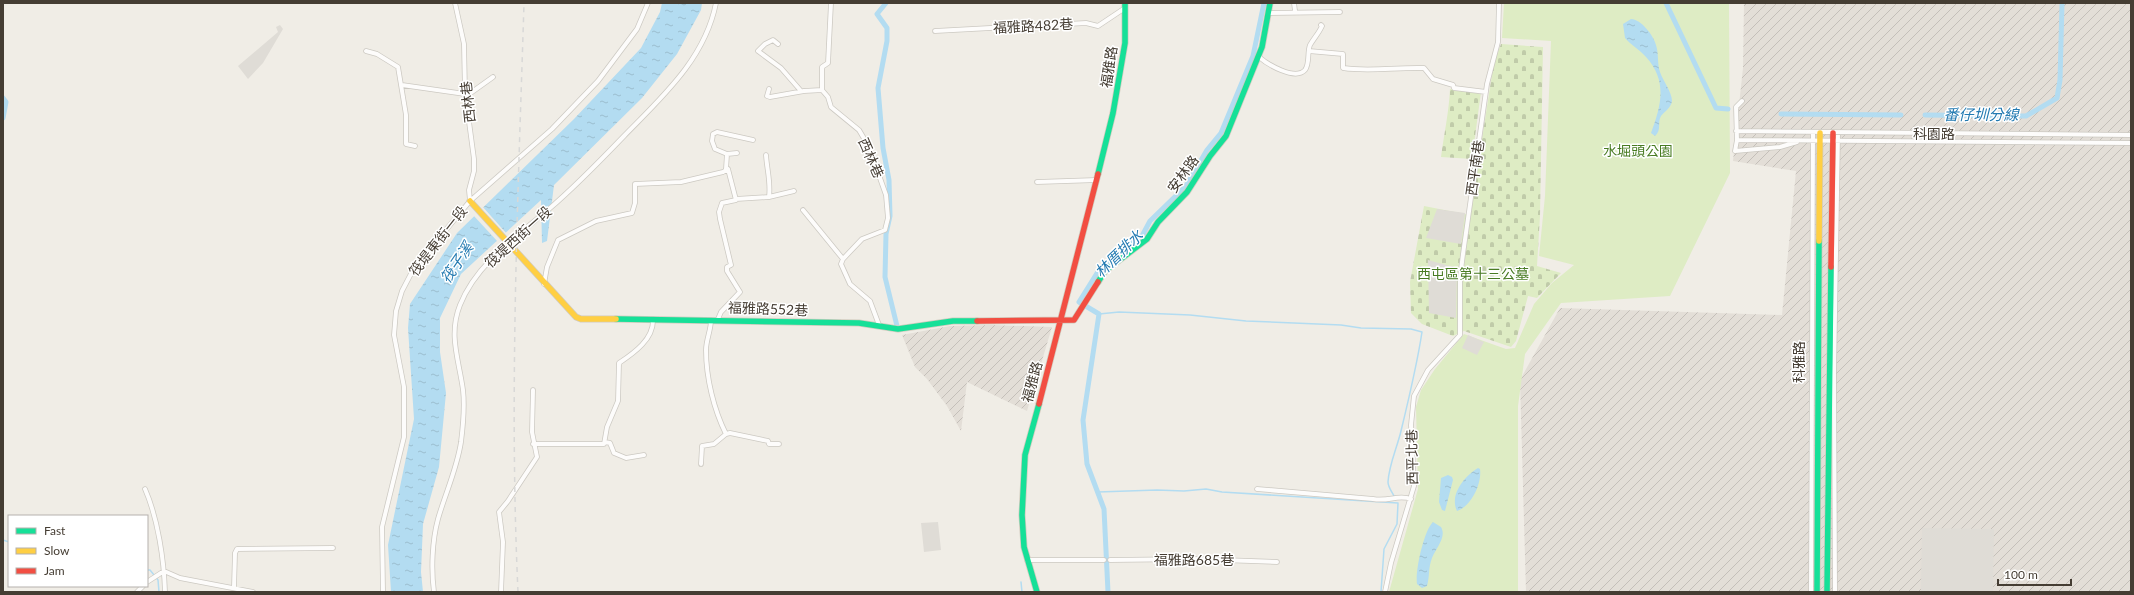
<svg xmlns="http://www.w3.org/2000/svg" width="2134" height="595" font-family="Lato,'Noto Sans TC',sans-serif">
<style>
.industrial{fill:url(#industrial-furrows)}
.cemetery{fill:url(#cemetery-stones)}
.green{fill:#deecc4}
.parking{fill:#dfdcd6}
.water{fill:url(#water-ripples)}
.pier{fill:#f0ede6}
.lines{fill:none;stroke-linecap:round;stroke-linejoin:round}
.stream{stroke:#b3dcf1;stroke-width:1.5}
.canal{stroke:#b3dcf1;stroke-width:5}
.street-casing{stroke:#ccc9c2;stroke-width:5.5}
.fast-casing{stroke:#d1cbbe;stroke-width:7}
.slow-casing{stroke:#d1cbbe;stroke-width:7}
.jam-casing{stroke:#d1cbbe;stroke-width:7}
.street{stroke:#fdfcfb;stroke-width:4}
.fast{stroke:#16e098;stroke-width:5.5}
.slow{stroke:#ffcf43;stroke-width:5.5}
.jam{stroke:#f24e42;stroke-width:5.5}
.rail{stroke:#d8d8d7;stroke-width:1.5;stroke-dasharray:5 5;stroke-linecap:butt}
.labels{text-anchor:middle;stroke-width:3;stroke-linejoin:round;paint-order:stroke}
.street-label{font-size:14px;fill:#453d33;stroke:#fff}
.park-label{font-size:14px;fill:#487b22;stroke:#fff}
.water-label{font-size:15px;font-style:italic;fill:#237ab1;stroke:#fff}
</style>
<defs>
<pattern id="industrial-furrows" width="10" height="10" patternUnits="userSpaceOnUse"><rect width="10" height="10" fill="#e3ded7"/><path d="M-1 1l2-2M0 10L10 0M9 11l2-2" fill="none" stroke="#c4bfb9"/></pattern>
<pattern id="cemetery-stones" width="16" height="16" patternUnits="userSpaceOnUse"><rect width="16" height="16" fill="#deecc4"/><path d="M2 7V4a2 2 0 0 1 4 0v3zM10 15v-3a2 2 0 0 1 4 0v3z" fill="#c0cba9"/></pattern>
<pattern id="water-ripples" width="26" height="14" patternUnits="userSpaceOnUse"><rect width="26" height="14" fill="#b3dcf1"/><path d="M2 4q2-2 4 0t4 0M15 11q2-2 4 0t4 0" fill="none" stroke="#9bbecf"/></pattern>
</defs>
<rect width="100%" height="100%" fill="#f0ede6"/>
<path class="industrial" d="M1744,3H2131V592H1526L1520,380L1560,308L1782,315L1796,171L1733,161L1743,68Z
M991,325L1052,327L1027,411L967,382L961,431L947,406L927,379L915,367L902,335L950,326Z"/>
<path class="cemetery" d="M1501,44L1543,47L1540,216L1537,266L1561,273L1537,298L1528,296L1516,341L1511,347L1464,331L1453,336L1422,324L1411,313L1410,282L1424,206L1470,215L1494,62Z
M1450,89L1481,92L1472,159L1441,157C1444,134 1449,112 1450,89Z"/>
<path class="green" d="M1504,3H1729L1730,173L1670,296L1561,303L1525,354L1518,406V592H1389L1418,489L1416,407L1421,390L1435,369L1464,334L1506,349L1515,348L1534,304L1552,283L1574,265L1539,256L1545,196L1551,41L1502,38Z"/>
<path class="parking" d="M280,25L283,29L263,63L248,79L238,66L278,32L276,27Z
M1437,209L1465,213L1461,244L1426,238Z
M1428,260L1457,268L1456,318L1429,313Z
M1468,335L1484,342L1477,355L1462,348Z
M938,522L941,550L924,552L921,523Z
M1922,528L1994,529L1993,592H1921Z"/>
<path class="water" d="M662,3H702L701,10L677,54L642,98L554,185L547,241L542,243L541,200L461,274L440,318V352L446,393L439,467L423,524L421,572L423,592H391L388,545L414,419L408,328L410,304L457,233L574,119L641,48L660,12Z
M1631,19C1641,19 1654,36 1656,45C1659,54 1657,63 1660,72C1663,81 1672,92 1672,101C1671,108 1665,111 1661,116C1657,123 1662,130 1655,136L1651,133C1661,106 1668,81 1646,57C1640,50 1631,45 1625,38L1623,24Z
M1478,468L1480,469C1482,483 1472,506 1457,511C1449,494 1465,476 1478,468Z
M1448,475L1452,477L1453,480L1445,511L1442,510L1439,502L1441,478Z
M1433,522L1441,527C1447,537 1436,548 1432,558C1428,568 1430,576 1427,586L1422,588L1417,584C1415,571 1424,530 1433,522Z"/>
<path class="pier" d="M482,206L507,234L498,242L473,215Z"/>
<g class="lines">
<path class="stream" d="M1099,314L1119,312L1190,315L1246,321L1341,325L1361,328L1411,329L1422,332C1417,365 1409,398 1401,431C1397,448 1389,464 1388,482C1388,487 1392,492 1394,496
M1098,492L1157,490L1184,491L1206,489L1222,492L1398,503
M3,540L9,542
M147,570H150L158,580L159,592
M1021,582L1022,592
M1381,592L1384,549L1397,524L1398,503"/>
<path class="canal" d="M886,3L877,14L887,28V41L878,88L883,148L889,180L890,216L886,234L885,277L897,326
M1666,3L1716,108L1728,109
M3,98L6,102L3,118
M1781,114L1901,115
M1925,115L2026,116L2057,98L2060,80L2062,3
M1108,592L1104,509L1087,464L1083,420L1099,314L1079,302L1099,270L1123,249L1142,236L1150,221L1186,186L1207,150L1221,133L1253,56L1264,3"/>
<defs>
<path id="street" d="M455,3L464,44L465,92L474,159V171L469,190L470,201
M831,3L828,63L822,67V90L828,97L831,107L859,130L869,147L886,195L888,218L885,230L862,239L843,259L841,264L850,284L870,301L879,325
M1294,3L1295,11
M1269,13L1340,12
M935,31L1086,23L1098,26L1125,8
M778,44L773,40L765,44L758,51L781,68L801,91
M366,51L377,54L398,67L406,115V144L415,146
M1309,51L1343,54V68C1370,72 1396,67 1424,68L1433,79L1453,85L1454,88L1486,92
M1259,57C1267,64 1295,81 1305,70C1310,64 1307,52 1310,45C1314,38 1319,33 1322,26L1321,25
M402,85L465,94
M769,89L767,96L770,97L804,91L822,90
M465,97L493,77
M1742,101L1736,107L1737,140L1735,151L1780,147L1797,142
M1736,131L2131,135
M1737,140L2131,143
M727,154L737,153
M766,155C767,170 771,183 769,197
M726,169L727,154L715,149L712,141L713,134L717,132L753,140
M1037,182L1097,180
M736,199L769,197L794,191
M803,210L843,259
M544,284L547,267L558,240L596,221L632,213L635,203V184L681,182L723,172L728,169L736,200L722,203L719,212L720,219L731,265L727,267V271L740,292L721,312L718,319
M726,434L730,433L768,441L769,444H779
M605,442L610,443L614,453L626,458L644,455
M533,444H604L607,427L618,401L619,363C634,353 654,339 653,319
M701,464L702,446L714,444L726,434C714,410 706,378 706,350C706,340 711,330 711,320
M145,489C158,519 164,560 165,592
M1257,489L1373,499C1389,502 1398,494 1411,499
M1027,560H1104
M1110,560L1194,559L1277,562
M147,582L164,571L180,578L253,592
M234,587L235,553L237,549L333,548
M137,592L143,586
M383,592L382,527L404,437V387L394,335L396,311L402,291L414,268L470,201L552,129L598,81L637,29L648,3
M434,592C431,570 432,541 438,519C445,494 457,469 461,442C463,426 465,407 463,390C459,360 448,335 460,305C476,264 517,236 549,209C576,186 600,161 624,136C662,97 705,59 716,3
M501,592L503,542L499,512L508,501L537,457L532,432L533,390
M1385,592L1391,563L1414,486L1411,425L1414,396L1428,370L1460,335V278L1463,254L1487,84L1498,42L1499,3
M1811,592L1813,133
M1835,592L1834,373L1838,133"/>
<path id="fast" d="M1098,174L1113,113L1125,43V3
M1098,282L1105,271L1147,239L1158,222L1187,192L1210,156L1226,136L1262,47L1270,3
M616,319L859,323L898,329L953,321H977
M1037,592L1024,547L1022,515L1025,455L1039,404
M1817,592L1819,241
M1827,592L1831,267"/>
<path id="slow" d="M470,201L576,317L581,319H616
M1819,241L1820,133"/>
<path id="jam" d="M1831,267L1833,133
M977,321L1074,320L1098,282
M1039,404L1098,174"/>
</defs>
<use href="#street" class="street-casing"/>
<use href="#fast" class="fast-casing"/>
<use href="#slow" class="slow-casing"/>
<use href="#jam" class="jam-casing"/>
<use href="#street" class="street"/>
<use href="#fast" class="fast"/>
<use href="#slow" class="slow"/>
<use href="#jam" class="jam"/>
<path class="rail" d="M518,592C509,396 518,199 524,3"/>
</g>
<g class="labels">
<g class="street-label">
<text transform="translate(1033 26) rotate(-3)" y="5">福雅路482巷</text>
<text transform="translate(1109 67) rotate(-81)" y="5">福雅路</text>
<text transform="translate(468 102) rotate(-96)" y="5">西林巷</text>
<text x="1934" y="139">科園路</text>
<text transform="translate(871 158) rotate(66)" y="5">西林巷</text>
<text transform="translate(1475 168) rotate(-82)" y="5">西平南巷</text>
<text transform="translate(1183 174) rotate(-54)" y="5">安林路</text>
<text transform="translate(518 237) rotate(-42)" y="5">筏堤西街一段</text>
<text transform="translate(438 241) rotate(-52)" y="5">筏堤東街一段</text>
<text transform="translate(768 309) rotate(2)" y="5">福雅路552巷</text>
<text transform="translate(1799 362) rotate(-90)" y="5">科雅路</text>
<text transform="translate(1032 382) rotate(-75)" y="5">福雅路</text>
<text transform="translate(1412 457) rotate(-91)" y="5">西平北巷</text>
<text x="1194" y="565">福雅路685巷</text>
</g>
<g class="park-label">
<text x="1638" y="156">水堀頭公園</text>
<text x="1473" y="279">西屯區第十三公墓</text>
</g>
<g class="water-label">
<text x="1981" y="120">番仔圳分線</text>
<text transform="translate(1119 254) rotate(-44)" y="5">林厝排水</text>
<text transform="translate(457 263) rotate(-56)" y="5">筏子溪</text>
</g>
</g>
<rect width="2134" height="595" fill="none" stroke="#453d33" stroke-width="8"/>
<rect x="8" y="515" width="140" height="72" fill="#ffffff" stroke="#b5b1ad"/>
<rect x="16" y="528" width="20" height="6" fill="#16e098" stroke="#b5b1ad"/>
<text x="44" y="535" font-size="12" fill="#453d33">Fast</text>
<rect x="16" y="548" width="20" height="6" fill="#ffcf43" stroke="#b5b1ad"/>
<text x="44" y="555" font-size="12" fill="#453d33">Slow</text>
<rect x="16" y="568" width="20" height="6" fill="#f24e42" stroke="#b5b1ad"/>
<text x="44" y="575" font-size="12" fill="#453d33">Jam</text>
<path d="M1998 579v6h73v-6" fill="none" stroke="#453d33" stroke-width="2"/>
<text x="2004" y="579" font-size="12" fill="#453d33" stroke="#ffffff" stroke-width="3" paint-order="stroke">100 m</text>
</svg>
